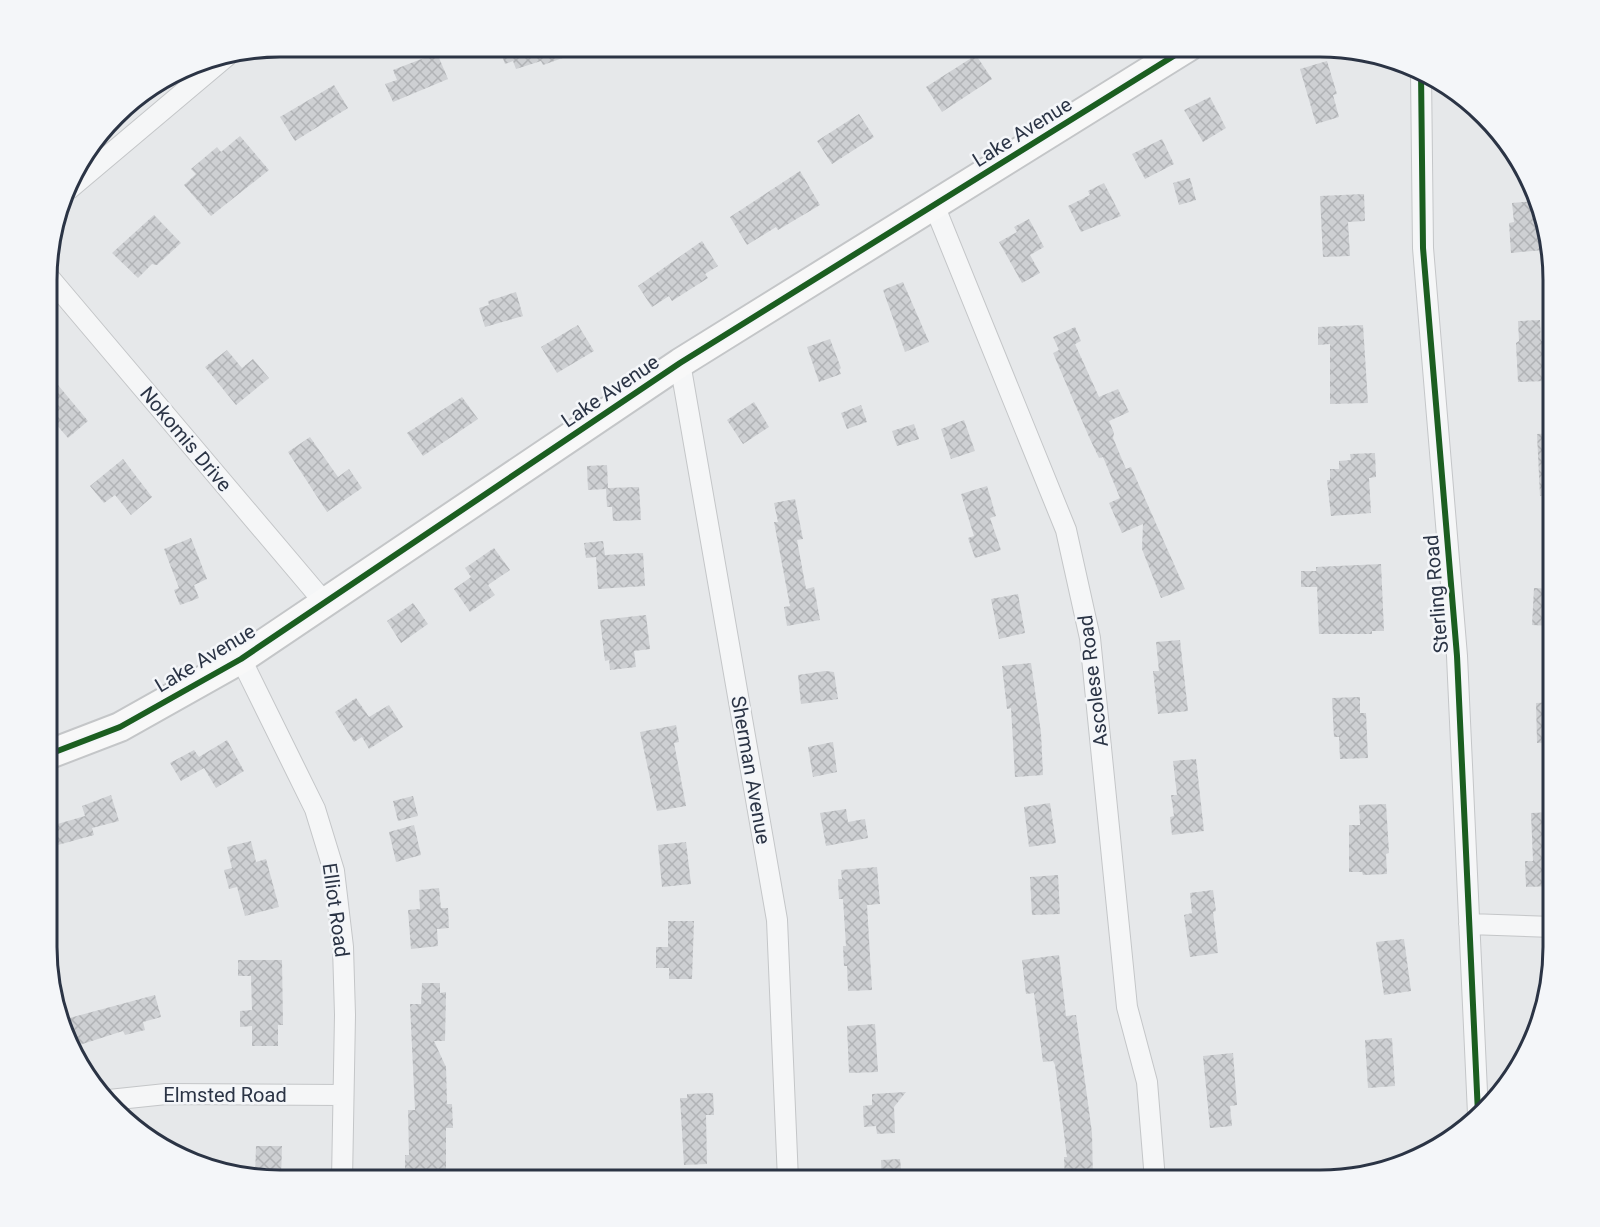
<svg xmlns="http://www.w3.org/2000/svg" width="1600" height="1227" font-family="Roboto,sans-serif">
<style>
.building{fill:url(#building-cross-hatch)}
.lines{fill:none;stroke-linecap:round;stroke-linejoin:round}
.street-casing{stroke:#c4c6c8;stroke-width:22}
.secondary-casing{stroke:#c4c6c8;stroke-width:32}
.street{stroke:#f5f6f7;stroke-width:20}
.secondary{stroke:#f8f8f8;stroke-width:28}
.cycleway-casing{stroke:#f4f6f9;stroke-width:10}
.cycleway{stroke:#1b5e20;stroke-width:6}
.labels{text-anchor:middle;stroke-width:5;stroke-linejoin:round;paint-order:stroke}
.street-label{font-size:20px;fill:#2b3445;stroke:#f4f6f9}
.rim{fill:none;stroke:#2b3445;stroke-width:3}
</style>
<defs>
<pattern id="building-cross-hatch" width="8" height="8" patternUnits="userSpaceOnUse" patternTransform="scale(1.5)"><rect width="8" height="8" fill="#ced0d3"/><path d="M0 0l8 8M0 8l8-8" fill="none" stroke="#b1b3b6"/></pattern>
</defs>
<rect width="100%" height="100%" fill="#e6e8ea"/>
<path class="building" d="M499,47H588V49L543,65L541,61L516,69L513,61L505,64Z
M437,53L448,79L393,102L385,84L397,80L393,70Z
M976,55L992,79L942,112L926,87Z
M1327,61L1337,94L1333,95L1339,117L1316,124L1300,69Z
M334,85L348,108L295,141L280,117Z
M1210,97L1226,128L1203,142L1184,110Z
M859,114L874,137L832,164L817,141Z
M240,136L269,170L211,216L184,185L196,174L191,169L217,147L221,152Z
M1162,139L1174,164L1145,179L1132,154Z
M800,171L820,205L778,230L776,227L747,245L730,217Z
M1190,178L1196,200L1179,205L1173,183Z
M1104,183L1121,216L1081,232L1068,206L1090,195L1088,191Z
M1364,194L1365,221L1348,222L1350,256L1323,257L1320,196Z
M1535,201L1543,250L1511,253L1509,223L1514,222L1512,203Z
M154,215L181,243L157,265L152,264L138,278L112,253Z
M1029,219L1044,247L1030,255L1040,273L1022,283L999,242L1017,232L1014,227Z
M702,241L718,266L705,274L708,278L672,301L669,296L652,307L638,286Z
M903,282L929,342L905,352L883,290Z
M516,292L523,316L485,327L479,308L489,305L488,301Z
M1540,320L1541,341H1545L1547,381L1518,382L1516,343L1519,341L1518,321Z
M578,325L594,351L557,373L541,347Z
M1363,325L1368,403L1330,404V344L1318,345V327Z
M1075,327L1081,341L1075,344L1099,397L1118,389L1129,412L1109,421L1114,433L1113,438L1126,469L1131,467L1185,589L1161,598L1142,549L1143,524L1122,533L1109,503L1120,498L1103,457L1099,458L1089,437L1053,353L1059,350L1053,337Z
M830,339L841,368L839,370L841,374L819,382L807,347Z
M227,350L242,368L253,359L269,378L236,405L205,367Z
M48,373L88,421L68,438L48,415Z
M462,397L478,419L423,456L407,433Z
M754,402L769,427L743,444L727,420Z
M861,405L867,422L847,429L841,413Z
M964,420L975,451L951,459L941,429Z
M914,424L919,439L897,446L892,431Z
M1553,433V495L1540,496L1537,434Z
M310,437L338,477L349,469L362,488L327,512L288,452Z
M1375,453L1376,477L1369,478L1371,513L1331,516L1327,480H1330V469H1339V461L1351,460L1350,454Z
M123,459L152,497L131,515L115,495L104,503L90,486Z
M607,465L608,488L639,487L641,520L613,521L612,507H607L606,489L588,490L587,466Z
M987,486L996,516L990,518L1001,550L975,558L968,538L974,536L961,494Z
M795,499L803,539L797,540L806,589L814,587L820,620L787,626L784,607L790,606L774,522H778L774,503Z
M191,538L207,579L194,585L199,598L180,605L174,590L179,588L164,549Z
M603,541L605,555L643,553L645,586L598,589L596,557L586,558L584,543Z
M494,548L510,570L488,585L495,595L470,612L454,589L471,577L465,568Z
M1381,564L1384,631H1372V634H1319L1317,587H1301V571H1316V567Z
M1534,588L1553,589V626L1532,625Z
M1018,594L1025,633L999,639L991,599Z
M413,603L428,624L401,643L387,621Z
M646,615L650,649L634,651L636,667L610,670L609,660L605,661L600,620Z
M1180,640L1188,711L1158,714L1153,671H1159L1156,642Z
M1031,663L1041,733L1043,775L1015,777L1011,708L1007,709L1002,666Z
M825,671L834,672L838,699L801,704L798,675Z
M1360,697V713H1366L1368,758L1340,759L1339,737H1334L1332,698Z
M356,698L369,717L389,705L403,727L369,749L362,737L354,742L335,712Z
M1553,702V742L1537,743L1536,703Z
M676,725L679,742L674,743L686,806L657,811L640,732Z
M227,740L244,771L216,788L204,768L181,781L170,763L194,750L199,757Z
M833,742L837,772L813,777L808,747Z
M1196,759L1204,831L1172,835L1170,817L1174,816L1171,795H1177L1173,761Z
M111,795L119,821L92,828L94,835L47,848V827L85,816L82,806Z
M413,796L418,816L398,821L393,801Z
M1050,803L1056,843L1029,847L1024,807Z
M1386,804L1389,853L1386,854L1387,874L1363,875L1362,872H1349V825H1360L1359,805Z
M846,809L848,822L865,819L868,838L826,846L820,813Z
M1553,812V886L1526,887L1525,861H1533L1531,813Z
M414,825L421,855L396,862L389,832Z
M251,841L256,862L266,859L279,907L245,916L237,887L229,889L224,870L232,868L227,847Z
M686,842L691,884L662,887L658,845Z
M877,867L880,904L867,905L872,990L848,991L847,966H844L843,946H846L843,899H839L838,879H842L841,870Z
M1058,875L1060,914L1032,915L1030,877Z
M439,888L441,908H448L449,928L437,929L438,946L411,949L408,910L420,909L419,890Z
M1213,890L1216,911L1213,912L1218,953L1190,957L1184,915L1192,913L1190,893Z
M668,921H694L692,979H669V968H656V947H668Z
M1404,939L1411,991L1384,995L1376,942Z
M1059,955L1066,1016L1076,1015L1092,1133L1093,1180H1065L1064,1157H1067L1055,1065L1053,1061L1043,1062L1034,993L1026,994L1022,960Z
M238,960H282L283,1025H278V1046H252V1026L240,1027V1011L252,1010L251,976H238Z
M422,983H440V993L446,992L445,1041H434L446,1067L447,1104H452L453,1128H446V1180H405V1155H409L408,1110H415L410,1004H421Z
M155,995L161,1017L143,1022L145,1030L125,1035L123,1031L70,1048L62,1020Z
M875,1024L878,1072L849,1073L847,1026Z
M1392,1038L1395,1086L1368,1088L1365,1040Z
M1233,1053L1237,1105L1230,1106L1232,1126L1210,1128L1203,1056Z
M906,1092L894,1107L895,1133L877,1134L876,1126L864,1127L863,1106L872,1105V1094Z
M713,1093L714,1115H706L707,1164L684,1165L680,1098H687V1094Z
M256,1146H282L281,1180L255,1178Z
M900,1159L902,1180H882L881,1160Z"/>
<g class="lines">
<defs>
<path id="street" d="M1421,72L1423,248L1457,656L1478,1114
M69,189L228,55
M934,205L1066,530L1090,638L1127,1007L1147,1082L1155,1180
M48,276L324,602
M680,363L777,920L788,1180
M241,659L315,809L334,871L343,947L345,1015L342,1180
M1469,924L1553,927
M109,1100L166,1094L343,1095"/>
<path id="secondary" d="M47,755L120,727L241,659L680,363L1188,47"/>
</defs>
<use href="#street" class="street-casing"/>
<use href="#secondary" class="secondary-casing"/>
<use href="#street" class="street"/>
<use href="#secondary" class="secondary"/>
<defs>
<path id="cycleway" d="M1421,72L1423,248L1457,656L1478,1114
M47,755L120,727L241,659L680,363L1188,47"/>
</defs>
<use href="#cycleway" class="cycleway-casing"/>
<use href="#cycleway" class="cycleway"/>
</g>
<g class="labels">
<g class="street-label">
<text transform="translate(1022 132) rotate(-32)" y="7">Lake Avenue</text>
<text transform="translate(610 391) rotate(-34)" y="7">Lake Avenue</text>
<text transform="translate(186 439) rotate(50)" y="7">Nokomis Drive</text>
<text transform="translate(1436 594) rotate(-95)" y="7">Sterling Road</text>
<text transform="translate(205 658) rotate(-31)" y="7">Lake Avenue</text>
<text transform="translate(1093 681) rotate(-97)" y="7">Ascolese Road</text>
<text transform="translate(751 770) rotate(80)" y="7">Sherman Avenue</text>
<text transform="translate(336 910) rotate(82)" y="7">Elliot Road</text>
<text x="225" y="1102">Elmsted Road</text>
</g>
</g>
<path d="M0 0H1600V1227H0ZM280 57H1320A223 223 0 0 1 1543 280V947A223 223 0 0 1 1320 1170H280A223 223 0 0 1 57 947V280A223 223 0 0 1 280 57Z" fill="#f4f6f9" fill-rule="evenodd"/>
<path class="rim" d="M280 57H1320A223 223 0 0 1 1543 280V947A223 223 0 0 1 1320 1170H280A223 223 0 0 1 57 947V280A223 223 0 0 1 280 57Z"/>
</svg>
